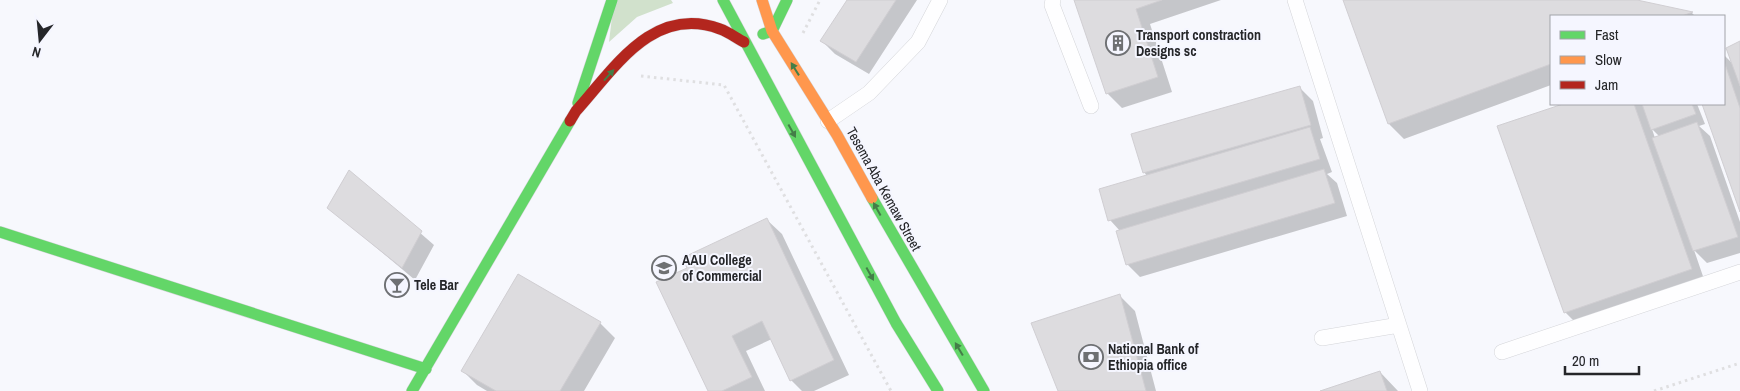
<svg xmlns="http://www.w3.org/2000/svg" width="1740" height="391" font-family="'Archivo Narrow',sans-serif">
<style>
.green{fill:#d1e1cc}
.shadow{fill:#0003;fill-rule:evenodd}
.building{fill:#dddcdf;stroke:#d0ced2}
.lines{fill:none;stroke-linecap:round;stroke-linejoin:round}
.lane-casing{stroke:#d4d5d9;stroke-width:16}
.fast-casing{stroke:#d4d5d9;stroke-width:12}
.slow-casing{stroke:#d4d5d9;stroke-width:12}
.jam-casing{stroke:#d4d5d9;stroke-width:12}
.path{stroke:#dfdfe1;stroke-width:3;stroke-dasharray:2.5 4;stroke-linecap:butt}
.lane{stroke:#fefeff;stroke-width:15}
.fast{stroke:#63d668;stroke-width:11}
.slow{stroke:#ff974d;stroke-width:11}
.jam{stroke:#b3261e;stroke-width:11}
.oneway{fill:#447e48}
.labels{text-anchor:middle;stroke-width:4;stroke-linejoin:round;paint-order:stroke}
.poi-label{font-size:14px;font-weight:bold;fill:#252629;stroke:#f5f6ff;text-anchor:start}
.street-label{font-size:14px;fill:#252629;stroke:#f5f6ff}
</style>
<rect width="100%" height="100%" fill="#f7f8fd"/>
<path class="green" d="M614,0H671L673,3L637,17L609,42Z"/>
<path class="shadow" d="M848,0H917L869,74L835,54L822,41Z
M1076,0H1221L1150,24L1172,92L1122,108L1107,93Z
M1344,0H1631L1692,13L1695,16H1551V85L1404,139L1389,124Z
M1740,43V209L1703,104H1724V55L1734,65Z
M1300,88L1313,101L1323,138L1320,139L1332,172L1327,174L1337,183L1347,216L1140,277L1127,264L1120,231L1110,220L1147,176L1144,172Z
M1567,104H1697L1705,124L1699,126L1710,136L1740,222V253L1707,263L1694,250L1706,285L1580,327L1565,312L1498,127ZM1652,129L1659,136L1655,138Z
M349,171L434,245L415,280L329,208Z
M766,219L782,234L849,375L814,391H802L791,380L772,339L746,351L765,391H710L689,268Z
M1120,296L1135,311L1156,391H1059Z
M600,323L615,338L584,391H487L477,385L462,370Z
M1380,372L1398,391H1324Z"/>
<path class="building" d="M847,0H896L856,62L820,41Z
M1074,0H1162L1136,9L1158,77L1106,94Z
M1343,0H1637L1693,12L1682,16H1551V64L1388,124Z
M1740,41V86L1726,48Z
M1724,61L1740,108V212L1702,104H1724Z
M1300,86L1311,125L1143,173L1131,134Z
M1563,104H1634L1692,269L1564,313L1497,126Z
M1642,104H1692L1696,114L1651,130Z
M1697,122L1738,237L1693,251L1652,138Z
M1310,127L1320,159L1108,221L1099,189Z
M1324,169L1335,203L1126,265L1116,231Z
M349,170L422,231L402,268L327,208Z
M767,218L834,360L790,381L762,321L732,336L752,377L722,391H708L656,282L687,268L682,258Z
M518,274L601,322L560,391H496L461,371Z
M1120,294L1146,391H1058L1031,323Z
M1380,371L1387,391H1320Z"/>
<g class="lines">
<defs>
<path id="lane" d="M1053,0L1052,5L1091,106
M1295,0L1420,391
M828,121L869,93L918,42L940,0
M1322,338L1399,325
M1502,352L1740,272"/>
<path id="fast" d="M723,0L896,323L938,391
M763,34L772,31L787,0
M578,103L612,0
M872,198L984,391
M0,232L426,369
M412,391L570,121"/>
<path id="slow" d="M762,0L772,31L837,135L872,198"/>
<path id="jam" d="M570,121L576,111C614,69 653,4 720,29C729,32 736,38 744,42"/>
</defs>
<use href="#lane" class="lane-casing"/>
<use href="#fast" class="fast-casing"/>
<use href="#slow" class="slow-casing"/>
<use href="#jam" class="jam-casing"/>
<path class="path" d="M803,33L820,0
M641,76L724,85L891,391
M1654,391L1740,363"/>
<use href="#lane" class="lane"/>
<use href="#fast" class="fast"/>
<use href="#slow" class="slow"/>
<use href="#jam" class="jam"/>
</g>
<defs><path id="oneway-solid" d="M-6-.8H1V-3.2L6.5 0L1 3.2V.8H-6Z" transform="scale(1.25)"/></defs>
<g class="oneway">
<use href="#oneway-solid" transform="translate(795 69) rotate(-122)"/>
<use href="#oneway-solid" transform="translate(609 75) rotate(-48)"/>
<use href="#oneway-solid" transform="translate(792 131) rotate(61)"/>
<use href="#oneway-solid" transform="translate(877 209) rotate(-119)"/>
<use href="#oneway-solid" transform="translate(870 274) rotate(61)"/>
<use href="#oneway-solid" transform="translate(959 349) rotate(-121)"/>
</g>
<defs>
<symbol id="building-ring" viewBox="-11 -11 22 22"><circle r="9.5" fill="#f5f6ff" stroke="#6e7073" stroke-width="1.5"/><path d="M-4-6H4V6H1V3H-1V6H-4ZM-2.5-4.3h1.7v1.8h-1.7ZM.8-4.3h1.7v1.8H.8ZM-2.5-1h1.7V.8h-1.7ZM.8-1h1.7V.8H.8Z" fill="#6e7073"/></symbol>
<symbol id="university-ring" viewBox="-11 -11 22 22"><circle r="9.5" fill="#f5f6ff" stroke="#6e7073" stroke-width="1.5"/><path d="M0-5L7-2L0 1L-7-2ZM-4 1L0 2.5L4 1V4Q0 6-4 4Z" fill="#6e7073"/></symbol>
<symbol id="bar-ring" viewBox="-11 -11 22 22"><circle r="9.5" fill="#f5f6ff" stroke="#6e7073" stroke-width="1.5"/><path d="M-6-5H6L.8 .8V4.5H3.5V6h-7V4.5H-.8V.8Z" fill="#6e7073"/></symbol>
<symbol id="bank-ring" viewBox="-11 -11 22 22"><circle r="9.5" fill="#f5f6ff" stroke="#6e7073" stroke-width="1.5"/><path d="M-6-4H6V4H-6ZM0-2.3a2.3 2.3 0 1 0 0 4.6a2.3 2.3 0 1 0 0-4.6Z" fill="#6e7073"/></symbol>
</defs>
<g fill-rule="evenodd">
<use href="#building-ring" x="1104" y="29" width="28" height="28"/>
<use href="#university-ring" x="650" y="254" width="28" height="28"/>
<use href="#bar-ring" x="383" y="271" width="28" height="28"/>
<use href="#bank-ring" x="1077" y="343" width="28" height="28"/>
</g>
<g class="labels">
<g class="poi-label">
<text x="1136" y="40">Transport constraction<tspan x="1136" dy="16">Designs sc</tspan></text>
<text x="682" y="265">AAU College<tspan x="682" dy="16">of Commercial</tspan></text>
<text x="414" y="290">Tele Bar</text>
<text x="1108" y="354">National Bank of<tspan x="1108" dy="16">Ethiopia office</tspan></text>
</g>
<g class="street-label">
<text transform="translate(884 189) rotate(61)" y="5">Tesema Aba Kemaw Street</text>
</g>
</g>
<rect x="1550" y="15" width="175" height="90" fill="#f5f6ff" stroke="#a2a3a9"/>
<rect x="1560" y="31" width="25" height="8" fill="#63d668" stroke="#a2a3a9"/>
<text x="1595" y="40" font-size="15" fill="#252629">Fast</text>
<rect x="1560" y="56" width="25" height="8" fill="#ff974d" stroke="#a2a3a9"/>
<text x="1595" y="65" font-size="15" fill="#252629">Slow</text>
<rect x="1560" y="81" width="25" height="8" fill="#b3261e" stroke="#a2a3a9"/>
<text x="1595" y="90" font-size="15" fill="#252629">Jam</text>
<g transform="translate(40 40) rotate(196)" stroke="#f5f6ff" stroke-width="4" paint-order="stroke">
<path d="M0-4L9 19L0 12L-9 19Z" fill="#252629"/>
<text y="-8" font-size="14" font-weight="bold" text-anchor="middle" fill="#252629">N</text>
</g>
<path d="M1565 366v8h74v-8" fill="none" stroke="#252629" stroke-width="2.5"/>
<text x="1572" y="366" font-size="15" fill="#252629" stroke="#f5f6ff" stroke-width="4" paint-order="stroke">20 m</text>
</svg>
